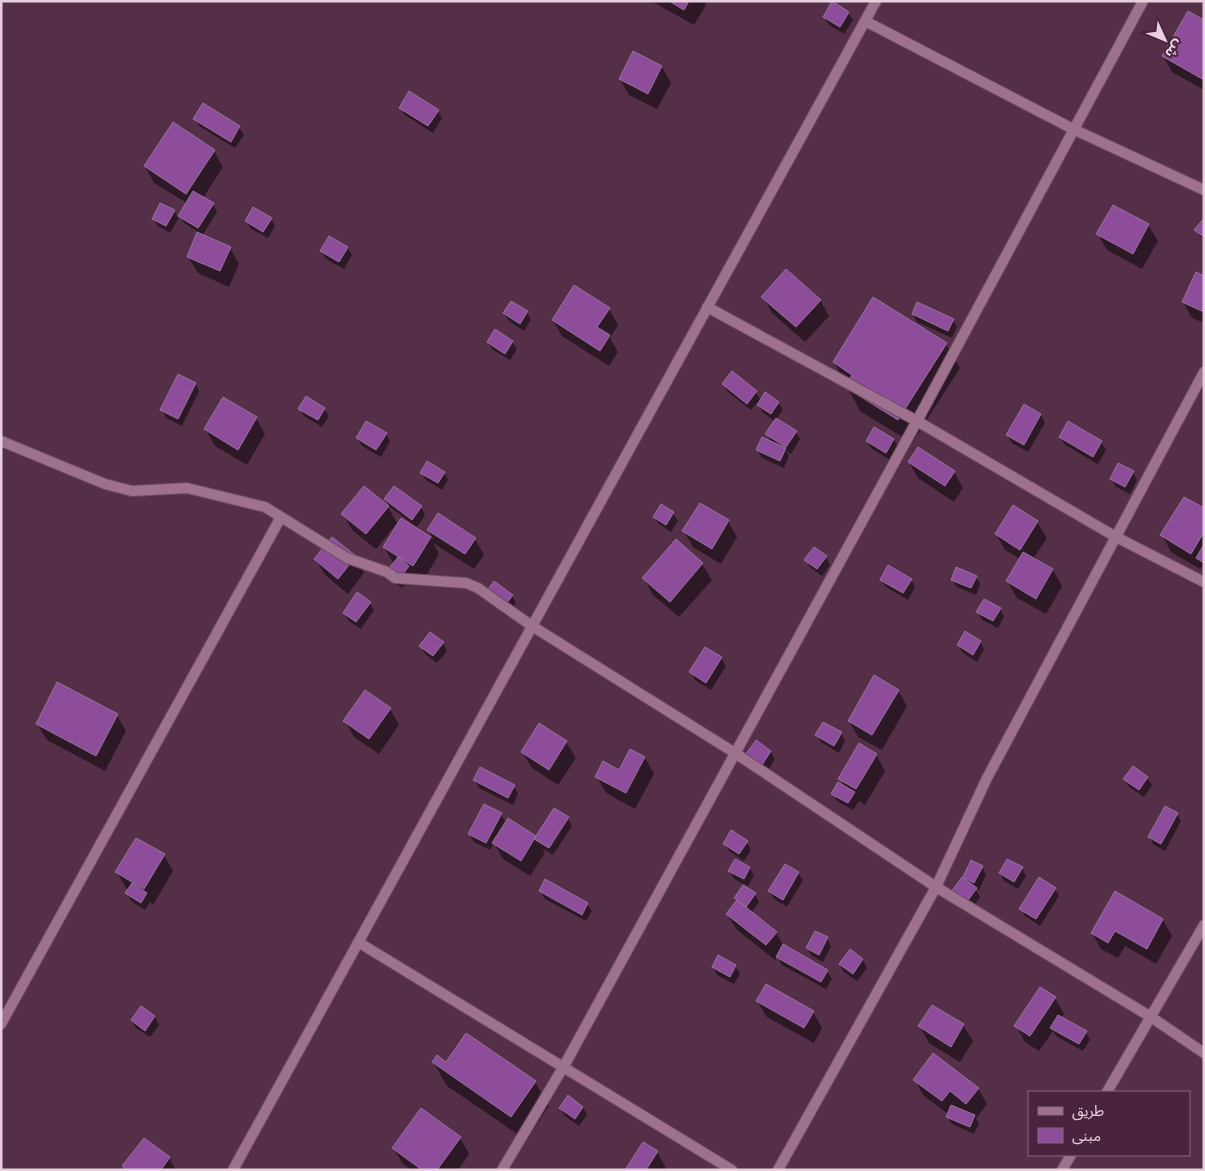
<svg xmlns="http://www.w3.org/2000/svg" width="1205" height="1171" font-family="Helvetica,'Noto Sans Arabic',sans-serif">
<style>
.shadow{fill:#0007}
.building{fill:#8d4d9b;stroke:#95749b}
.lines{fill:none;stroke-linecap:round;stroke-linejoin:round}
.street-casing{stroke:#6e4c63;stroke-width:12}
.street{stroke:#9e718e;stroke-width:10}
</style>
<rect width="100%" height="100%" fill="#552e48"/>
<path class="shadow" d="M651,1H704L706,5L694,25Z
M848,13L853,20L844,34L829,25L824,17Z
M1204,21V90L1172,72L1163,56Z
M634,53L662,67L671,83L657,109L629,95L620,79Z
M203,105L239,127L244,135L235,148L199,126L195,119Z
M400,108L438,111L442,118L433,133L405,115Z
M214,151L223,167L203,198L213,204L217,212L202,236L230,248L239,264L229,287L198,273L188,257L198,232L184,223L180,216L170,233L158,226L153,219L174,211L178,218L187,203L154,183L145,167Z
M1113,206L1148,225L1158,241L1142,269L1107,250L1098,234Z
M271,218L275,226L268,238L251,229L246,221Z
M1204,220V241L1196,230Z
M347,247L352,255L344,269L326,259L321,251Z
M1204,277V323L1192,318L1183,302Z
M763,297L820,300L829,316L805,342L772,313Z
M609,309L618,325L610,338L618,352L609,366L562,336L553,320Z
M527,312L531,320L524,331L509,321L504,313Z
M913,314L953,320L957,327L952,338L917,322Z
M488,342H512L517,349L510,360L493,350Z
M946,344L960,368L912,443L860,411L834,362Z
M195,383L199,391L182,426L166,418L162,410Z
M723,384L756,392L761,401L778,402L783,410L776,420L796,432L800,439L791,454L786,451L789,456L784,468L762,458L757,450L772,443L767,434L775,421L763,413L757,403L751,410L728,392Z
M1024,406L1041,415L1045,423L1028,452L1012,443L1007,435Z
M300,409H324L329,416L322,427L304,416Z
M256,418L265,434L247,465L215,446L205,429Z
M386,434L390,441L381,457L362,446L357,438Z
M1060,437L1101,442L1106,450L1098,464L1065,445Z
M894,439L898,447L890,460L872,449L867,441Z
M909,462L954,472L963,488L954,502L918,478Z
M1133,472L1137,480L1130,494L1116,487L1111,479Z
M422,473H444L448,480L442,490L426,480Z
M385,499L421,507L425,515L417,527L390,507Z
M661,506L673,513L678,521L671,532L659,524L654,517Z
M388,507L397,523L376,549L352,530L343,514Z
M1204,510V570L1202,566L1200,569L1171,552L1162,535Z
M401,520L434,540L428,530L475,539L484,555L474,569L433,543L439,554L423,581L413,575L402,588L391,581L394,564L384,547Z
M728,521L737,537L721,564L693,547L684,531Z
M1037,522L1047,538L1033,559L1053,570L1062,586L1046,614L1017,598L1007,581L1020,559L1005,550L996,534Z
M355,557L364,573L348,594L325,575L316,559Z
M826,557L830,565L822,576L810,567L806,560Z
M702,564L712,580L679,617L653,595L644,579Z
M976,577L980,584L976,595L957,587L952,580Z
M911,579L915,587L908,600L886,587L881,580Z
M485,595L512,596L516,603L507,616L490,603Z
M370,603L374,610L361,629L349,621L344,613Z
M1000,609L1004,617L998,628L982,620L978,612Z
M980,641L984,649L977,662L963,653L958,645Z
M443,643L447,651L437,663L425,654L421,646Z
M721,658L726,666L711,690L695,680L691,672Z
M898,690L907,706L882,750L858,737L849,721Z
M390,709L399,725L379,754L354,737L345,721Z
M117,715L126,731L105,771L47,740L37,724Z
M841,733L845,741L839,753L821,742L817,735Z
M566,742L576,758L558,785L532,768L522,752Z
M631,750L645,758L654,774L635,809L606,793L597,777L619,772Z
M771,752L775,759L765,775L750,765Z
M876,754L885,771L865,805L859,801L853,810L837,801L833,794L844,787L840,779Z
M1147,778L1152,785L1144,797L1129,787L1125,779Z
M475,780L514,786L518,794L513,805L479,788Z
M501,814L506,823L536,837L568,818L572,826L553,855L542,848L545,853L530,876L503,859L494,843L490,850L474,842L469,834Z
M1177,814L1181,821L1165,851L1154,845L1149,837Z
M747,842L751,850L744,861L729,851L724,844Z
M164,855L173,871L153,905L150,902L145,910L131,901L127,893L129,890L126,888L117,872Z
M982,867L986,875L979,890L975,888L980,897L971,910L957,900L967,883L964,877Z
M749,868L754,875L748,886L734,879L729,871Z
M1022,868L1026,876L1018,889L1004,881L1000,873Z
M798,873L803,880L787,907L774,899L770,891Z
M1055,889L1059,896L1040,926L1025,916L1021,909Z
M540,891L587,904L592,911L586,921L545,899Z
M1115,893L1163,920L1172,936L1156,964L1125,946L1118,958L1101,949L1092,933Z
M755,894L759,902L751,913L776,932L783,945L827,971L832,979L826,989L782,965L778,957L775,960L737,930L727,914L737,901L735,898Z
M827,938L831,946L823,962L812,956L807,948Z
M850,951L863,960L867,968L857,981L844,972L840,965Z
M735,966L740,974L734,984L717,975L713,967Z
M1055,998L1064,1014L1061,1018L1086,1032L1090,1040L1083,1051L1056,1036L1053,1031L1039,1051L1025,1042L1016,1026Z
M757,1001L813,1012L822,1028L814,1043L767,1017Z
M933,1006L963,1025L973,1041L960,1062L929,1043L920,1027Z
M141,1008L155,1017L159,1025L150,1037L136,1028L132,1020Z
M433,1062L535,1082L549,1106L526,1140L447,1086Z
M915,1080L978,1088L987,1104L976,1119L979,1123L974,1134L952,1124L947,1117L948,1114L924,1096Z
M583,1107L587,1115L579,1126L565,1116L560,1108Z
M421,1110L460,1138L469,1154L458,1170H411L403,1164L393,1148Z
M657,1152L666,1168L665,1170H627Z
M169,1158L176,1170H126L124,1166Z"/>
<path class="building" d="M669,1H689L684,10Z
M832,1L849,12L840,27L823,17Z
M1188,11L1204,20V80L1162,56Z
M633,51L662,66L648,94L619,79Z
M409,91L439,110L428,126L399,108Z
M203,103L240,126L231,142L193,119Z
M173,122L215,150L186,194L144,166Z
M193,191L214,203L198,228L178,216Z
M160,203L175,210L166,226L152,219Z
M1113,205L1149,224L1133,254L1096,234Z
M253,207L272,218L263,232L245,221Z
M1204,218V237L1194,230Z
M197,232L231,247L220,271L187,257Z
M329,236L348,247L339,262L320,251Z
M786,269L821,300L796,327L761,297Z
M1196,272L1204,276V312L1182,302Z
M574,285L610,308L597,327L610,335L600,351L552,320Z
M873,297L947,343L898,420L845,387L852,375L833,362Z
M511,301L528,311L520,324L503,313Z
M917,302L954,319L948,331L912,314Z
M495,329L513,341L505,354L487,342Z
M732,371L757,391L747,404L722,384Z
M178,374L196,383L178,419L160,410Z
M765,392L779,402L771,414L757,405Z
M306,396L325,408L318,420L298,409Z
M223,397L257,417L238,450L204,429Z
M1024,404L1041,414L1024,445L1006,435Z
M776,418L797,431L786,447L765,434Z
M366,421L387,433L376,450L356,438Z
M1068,421L1102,441L1093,457L1059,437Z
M874,427L894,439L886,453L866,441Z
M762,437L786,448L780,461L756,450Z
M918,447L955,471L945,486L908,462Z
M427,461L445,472L438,483L420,473Z
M1118,463L1134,471L1125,487L1110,479Z
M364,486L389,506L366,534L341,514Z
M394,486L422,506L412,520L384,499Z
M1184,497L1204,508V532L1191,554L1160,535Z
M700,503L729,520L712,549L682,531Z
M661,504L674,512L666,525L653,517Z
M1013,505L1038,521L1020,550L995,534Z
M438,513L476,538L465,554L427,530Z
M401,518L431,537L413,566L383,547Z
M332,537L356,556L338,579L314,559Z
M676,539L703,563L670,602L642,578Z
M1204,544V563L1196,558Z
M814,547L827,556L817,569L804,560Z
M1023,552L1053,569L1036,599L1006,581Z
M398,557L409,566L397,582L385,573Z
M888,565L912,579L903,593L880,580Z
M956,567L977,576L971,588L951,580Z
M494,581L513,595L502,609L484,595Z
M357,592L371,602L356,622L343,613Z
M984,599L1001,608L993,621L976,612Z
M965,631L981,641L973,655L957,645Z
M430,632L444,642L433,656L419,646Z
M705,647L722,657L706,683L689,672Z
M874,675L899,690L872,735L848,721Z
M57,682L118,714L96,756L36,724Z
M365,690L391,708L369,739L343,721Z
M823,722L842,732L834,746L815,735Z
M539,723L567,741L549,770L521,752Z
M756,740L771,751L760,768L744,757Z
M859,743L877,754L856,789L838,779Z
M630,749L645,757L626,793L595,777L603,761L619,770Z
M1133,766L1148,777L1139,790L1123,779Z
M480,767L515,785L508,798L473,780Z
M838,782L855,792L848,803L831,794Z
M484,804L502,813L486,843L468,834Z
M1165,806L1178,813L1161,844L1148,837Z
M554,808L569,817L549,848L534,839Z
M508,818L536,836L521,861L492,843Z
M731,830L748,841L739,854L723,844Z
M136,838L165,854L144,889L115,872Z
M735,859L750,867L744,879L728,871Z
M1007,859L1023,867L1014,882L999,873Z
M971,860L983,866L974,883L963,877Z
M785,864L799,872L783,900L768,891Z
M962,877L977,888L966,903L951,892Z
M1039,877L1056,888L1036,919L1019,909Z
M545,879L588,903L582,915L539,891Z
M132,883L147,893L141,903L125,893Z
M743,885L756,893L746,907L734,898Z
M1115,891L1163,919L1147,949L1115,931L1108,943L1091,933Z
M737,900L777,932L766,945L726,914Z
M815,931L828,937L819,955L806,948Z
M783,944L828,970L821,982L776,957Z
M850,949L863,959L853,974L839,964Z
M718,955L736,965L730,977L712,967Z
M766,984L814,1011L804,1028L756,1001Z
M1040,987L1056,997L1030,1036L1014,1026Z
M932,1005L964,1024L951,1047L918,1026Z
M141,1006L155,1016L145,1031L131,1020Z
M1058,1015L1087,1031L1079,1044L1050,1028Z
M466,1033L536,1081L511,1117L432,1062L437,1055L446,1062Z
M933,1053L979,1088L966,1104L950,1091L942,1101L913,1080Z
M568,1095L583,1107L575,1119L559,1108Z
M951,1105L975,1115L970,1127L946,1117Z
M421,1108L461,1137L437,1170H422L392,1148Z
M144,1138L170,1157L161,1170H127L122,1166Z
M643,1142L658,1151L646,1170H625Z"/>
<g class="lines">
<defs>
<path id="street" d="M865,21L1073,129L1204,190
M707,307L917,421L1116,537L1204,582
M1,441L105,484L132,491L187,488L265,507L347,558L387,572L395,578L466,583L478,588L532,626L735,753L936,887L1151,1017L1204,1053
M358,942L732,1170
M1,1024L281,517
M1107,1092L1204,925
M233,1170L876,1
M502,1170L564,1066L917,421L1143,1
M778,1170L936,887L987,778L1204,372
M1062,1170L1071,1155"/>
</defs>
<use href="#street" class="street-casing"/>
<use href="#street" class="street"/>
</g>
<rect width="1205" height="1171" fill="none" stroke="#e9d0df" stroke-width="5"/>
<rect x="1028" y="1091" width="162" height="65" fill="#4a243e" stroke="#8a697e"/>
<rect x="1038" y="1107" width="25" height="8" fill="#9e718e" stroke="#8a697e"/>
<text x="1072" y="1116" font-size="15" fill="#e9d0df">طريق</text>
<rect x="1038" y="1128" width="25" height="15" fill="#8d4d9b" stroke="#8a697e"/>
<text x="1072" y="1141" font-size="15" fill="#e9d0df">مبنى</text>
<g transform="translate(1165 40) rotate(134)" stroke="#4a243e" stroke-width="4" paint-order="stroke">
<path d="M0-4L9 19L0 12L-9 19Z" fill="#e9d0df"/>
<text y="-8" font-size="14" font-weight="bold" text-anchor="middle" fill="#e9d0df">ش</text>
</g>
</svg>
